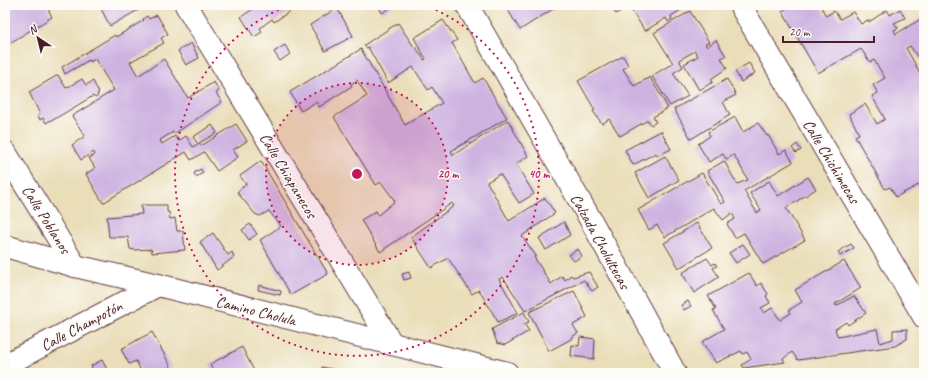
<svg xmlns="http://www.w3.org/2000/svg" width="929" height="378" font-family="Caveat,sans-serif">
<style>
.building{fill:#ceb3e1}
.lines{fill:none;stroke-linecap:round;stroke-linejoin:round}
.minor-casing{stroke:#623c40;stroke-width:24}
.tertiary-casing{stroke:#623c40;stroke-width:24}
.minor{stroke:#fff;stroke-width:22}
.tertiary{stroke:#fff;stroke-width:22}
.ring{fill:none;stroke:#c2185b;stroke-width:2;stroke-dasharray:2 4}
.labels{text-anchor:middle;stroke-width:3;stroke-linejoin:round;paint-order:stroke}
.street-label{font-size:16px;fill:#4a1f2b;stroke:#fdfcf7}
.centre{fill:#c2185b;stroke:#fdfcf7;stroke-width:2}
.ring-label{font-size:12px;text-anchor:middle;font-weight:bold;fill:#c2185b;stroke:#fdfcf7;stroke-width:3;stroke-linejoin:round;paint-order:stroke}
</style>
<rect width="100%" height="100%" fill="#fdfcf7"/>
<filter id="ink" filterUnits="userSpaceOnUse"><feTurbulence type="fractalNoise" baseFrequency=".025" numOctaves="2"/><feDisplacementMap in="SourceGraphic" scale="8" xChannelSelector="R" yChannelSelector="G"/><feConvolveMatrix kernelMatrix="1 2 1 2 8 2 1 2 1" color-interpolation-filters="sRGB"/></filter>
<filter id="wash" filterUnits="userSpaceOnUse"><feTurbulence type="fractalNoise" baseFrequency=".012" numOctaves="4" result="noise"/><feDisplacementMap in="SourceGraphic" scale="16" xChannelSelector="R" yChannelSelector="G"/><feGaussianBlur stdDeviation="0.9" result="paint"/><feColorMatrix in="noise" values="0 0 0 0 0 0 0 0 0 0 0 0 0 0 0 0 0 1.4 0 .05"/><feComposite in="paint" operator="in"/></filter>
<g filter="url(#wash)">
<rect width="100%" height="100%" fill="#eadeb9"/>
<g id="blocks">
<path class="building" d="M5,5H46L52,17L5,46Z
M99,5H147L110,26Z
M259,5H299L274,22L272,19L260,28L262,32L254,37L241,17Z
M378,5H395L382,13Z
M505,5H559L520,30Z
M611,5H630L616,14Z
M642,5H689L671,16L672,19L668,22L666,18L645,31L632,11Z
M793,5H820L826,16L834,11L840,19L853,12L861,24L868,20L869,22L887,10L890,15L900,9L905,18L894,23L898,28L894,30L896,34L924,17V56L919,59L910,46L906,48L924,80V182L896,197L890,187L885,189L855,136L859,134L849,114L865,104L877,124L885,119L872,96L878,93L873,85L885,78L874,60L870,62L861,49L818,73L782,11Z
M337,8L353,36L325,51L310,25Z
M690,11L709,42L705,44L707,47L716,40L726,56L721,58L727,68L711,79L713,82L699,90L684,64L698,56L695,51L679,60L683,67L673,73L688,96L670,106L652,76L673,63L654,33Z
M157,15L168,34L161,38L164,43L130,62L138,76L164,59L188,98L214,82L219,91L216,93L222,102L174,134L173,132L160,140L162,144L175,136L179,141L186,136L193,147L198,144L193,137L212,125L217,133L199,143L201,146L236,124L247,141L233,150L238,157L217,171L204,152L191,160L186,152L103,203L86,174L95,168L89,158L95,155L94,152L81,160L72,145L85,136L72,116L114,90L95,59L90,62L89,60L65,74L62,67L115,35L116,37L144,20L143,19L147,16L149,19Z
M443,20L457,40L452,43L475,83L483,78L507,118L451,151L453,155L508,120L528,156L516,164L534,194L519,203L500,174L487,182L509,221L545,198L555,213L522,236L536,256L534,257L551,284L562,276L565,280L571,275L573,277L589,272L598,287L592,291L584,280L525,311L503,277L499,279L518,313L498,322L479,290L472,294L448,258L431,268L411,237L454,206L452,203L380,252L361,220L376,211L378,215L395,201L381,182L376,185L334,117L367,96L357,80L351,84L352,86L319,107L316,102L301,111L290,92L361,49L405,125L442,103L432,87L428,90L413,67L388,83L368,47L366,48L364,45L398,23L414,47L415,46L424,60L426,59L414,38Z
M191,43L199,58L186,65L178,51Z
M285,45L290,54L280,61L274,52Z
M623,56L628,65L623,69L634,86L650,77L668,108L653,117L656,122L651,125L648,120L620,136L609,119L602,124L593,111L595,110L578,81Z
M749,63L755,73L741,82L735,71Z
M58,75L66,88L82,79L86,85L93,81L99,93L97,94L98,96L95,98L93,96L53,120V119L46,123L43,118L40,120L38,115L40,114L29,92Z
M727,79L736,95L723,102L730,115L691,139L674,109Z
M735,117L743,132L758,123L767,136L768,135L779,154L786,150L793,162L744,191L757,213L761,210L750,193L769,181L778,196L808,177L816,189L786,208L805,240L763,264L744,233L735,238L727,224L735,219L732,213L723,220L714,208L665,237L657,225L649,230L638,210L702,173L721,204L725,202L707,171L724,161L737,184L748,180L734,155L726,159L723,154L709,162L698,144L710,136L708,132Z
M661,131L671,149L657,156L656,153L633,165L625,150Z
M797,144L801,150L796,153L792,148Z
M665,156L679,180L649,198L635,173Z
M261,161L328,274L291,295L260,240L281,226L269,211L260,216L255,214L237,192L246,184L240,176Z
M201,169L203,173L196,177L194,173Z
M141,205H167V212H169L170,219L175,218L177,231H183L185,250L152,253L151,249L134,250L130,249L128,237H109L107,217L142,214Z
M564,222L570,235L546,250L539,238Z
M697,223L712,248L679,268L664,243Z
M250,224L257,234L249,240L242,230Z
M213,233L228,255L232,252L234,257L217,270L200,242Z
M743,244L750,254L736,263L729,253Z
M851,244L854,248L840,256L838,252Z
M578,249L582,256L574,261L569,255Z
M707,258L712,265L715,263L717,266L713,268L719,277L694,293L682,273Z
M844,261L861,288L835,304L836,306L854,296L866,313L848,325L846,322L835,329L838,337L877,329L880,343L893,339V330L907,329V339L895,346L798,360L792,352L783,359L785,362L744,368L742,365L751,359L747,352L743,354L741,351L716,363L702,342L724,329L713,310L716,309L708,296L749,273L757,286L761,283L768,294L766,296L770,303L761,308L764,313L772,308L780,320L791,313L789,310L802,302L795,290Z
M409,272L411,278L404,280L402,274Z
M259,285L281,291L280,295L258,290Z
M574,291L587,317L573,325L578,333L572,337L573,338L549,351L529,312Z
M688,301L691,306L684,310L681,305Z
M524,312L529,322L524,324L529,331L505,345L497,343L492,329Z
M152,332L171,367L160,373H142L136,361L129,364L121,349Z
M580,337L595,339L594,359L571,356L572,345L579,346Z
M242,347L255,373H214L210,364Z
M102,360L109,373H94L91,366Z
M322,367L346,372V373H322Z"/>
</g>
</g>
<g filter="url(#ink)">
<use href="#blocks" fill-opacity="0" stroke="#623c40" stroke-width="1"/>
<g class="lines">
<defs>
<path id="minor" d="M186,5L392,344
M467,5L589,217L675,373
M740,5L924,317
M5,152L75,266
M5,365L158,285"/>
<path id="tertiary" d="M5,246L75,266L158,285L507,373"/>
</defs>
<use href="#minor" class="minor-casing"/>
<use href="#tertiary" class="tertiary-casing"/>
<use href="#minor" class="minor"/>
<use href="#tertiary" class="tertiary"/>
</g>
</g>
<circle cx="357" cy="174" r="91" fill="#c2185b" fill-opacity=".12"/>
<g class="ring">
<circle cx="357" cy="174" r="91"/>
<path d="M425 5A182 182 0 1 1 289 5"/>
</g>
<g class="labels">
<g class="street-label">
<text transform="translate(832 161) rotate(59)" y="6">Calle Chichimecas</text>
<text transform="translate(289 175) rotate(59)" y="6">Calle Chiapanecos</text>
<text transform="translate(47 219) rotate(58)" y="6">Calle Poblanos</text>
<text transform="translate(601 241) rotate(61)" y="6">Calzada Cholultecas</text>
<text transform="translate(256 310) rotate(14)" y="6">Camino Cholula</text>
<text transform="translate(81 325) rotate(-28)" y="6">Calle Champotón</text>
</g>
</g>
<circle cx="357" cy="174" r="6" class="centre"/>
<g class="ring-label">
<text x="448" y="178">20 m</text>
<text x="539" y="178">40 m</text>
</g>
<rect width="929" height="378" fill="none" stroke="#fdfcf7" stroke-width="20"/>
<g transform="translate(38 38) rotate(325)" stroke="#fdfcf7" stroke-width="3" paint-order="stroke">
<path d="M0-3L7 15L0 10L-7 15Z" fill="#4a1f2b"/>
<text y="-6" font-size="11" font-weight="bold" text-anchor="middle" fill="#4a1f2b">N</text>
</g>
<path d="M783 36v6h91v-6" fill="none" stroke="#4a1f2b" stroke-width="2"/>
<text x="789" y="36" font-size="12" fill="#4a1f2b" stroke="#fdfcf7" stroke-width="3" paint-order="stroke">20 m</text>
</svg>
